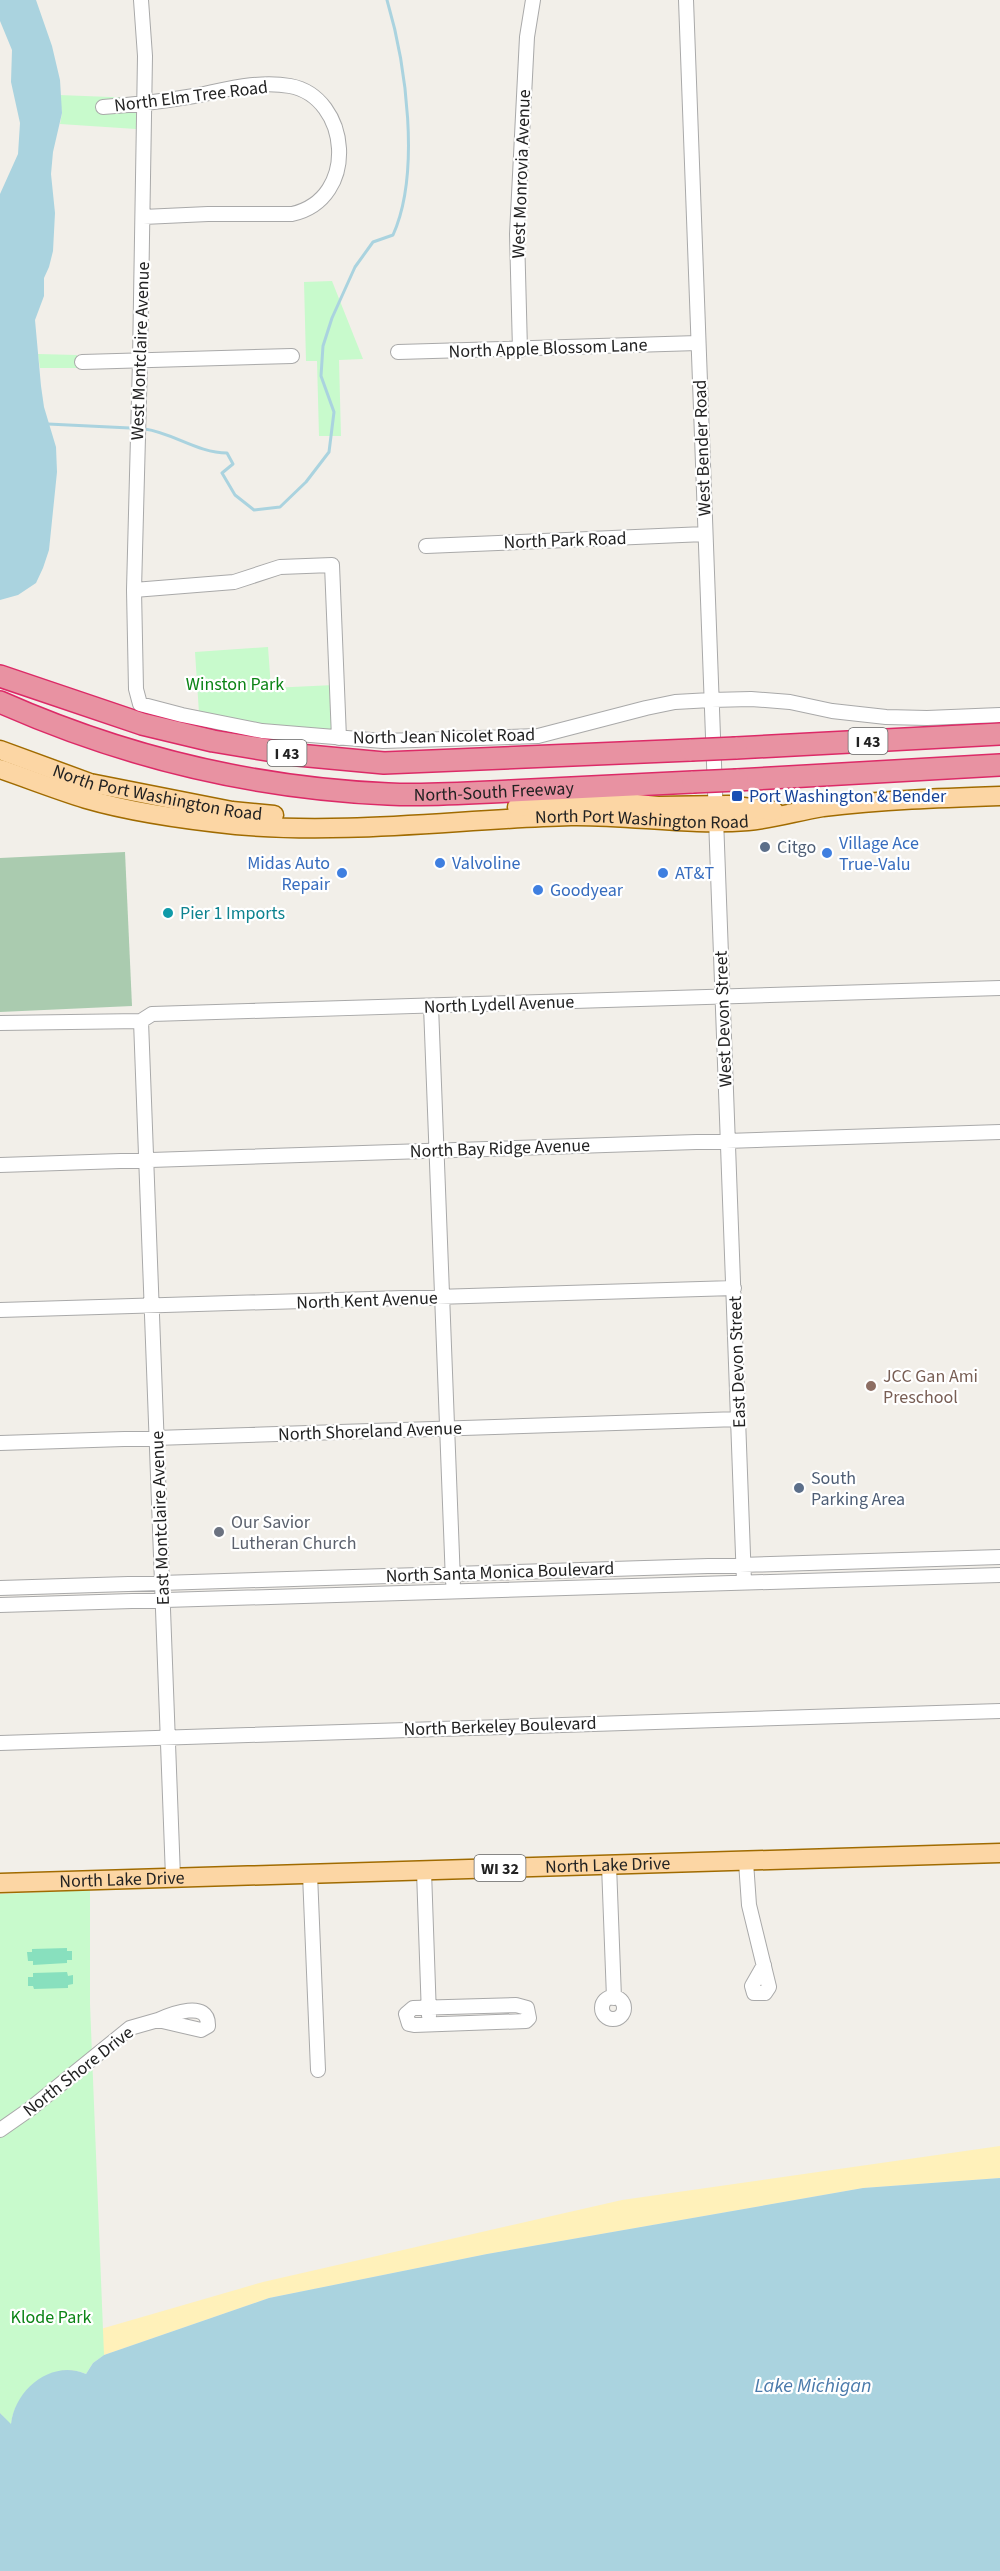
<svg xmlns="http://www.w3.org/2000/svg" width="1000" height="2571" font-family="'Source Sans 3',sans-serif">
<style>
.sand{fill:#fff1ba}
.cemetery{fill:#aacbaf}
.park{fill:#c8facc}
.pitch{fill:#88e0be}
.water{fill:#aad3df}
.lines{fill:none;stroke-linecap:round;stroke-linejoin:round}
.stream{stroke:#aad3df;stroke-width:3}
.minor-casing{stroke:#a9a9a9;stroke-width:16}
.major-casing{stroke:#a06b00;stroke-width:21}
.highway-casing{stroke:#dc2a67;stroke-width:24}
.minor{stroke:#fff;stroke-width:14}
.major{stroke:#fcd6a4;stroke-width:18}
.highway{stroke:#e892a2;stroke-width:21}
.highway-bridge-casing{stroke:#dc2a67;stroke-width:24;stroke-linecap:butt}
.highway-bridge{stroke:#e892a2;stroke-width:21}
.transit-dot{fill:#1a4fb4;stroke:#fff;stroke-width:2}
.service-dot{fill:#5c6f8a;stroke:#fff;stroke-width:2}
.shop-dot{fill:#3f7fe0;stroke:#fff;stroke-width:2}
.culture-dot{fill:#0f9aa8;stroke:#fff;stroke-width:2}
.education-dot{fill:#8d6e63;stroke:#fff;stroke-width:2}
.worship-dot{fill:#6b7280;stroke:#fff;stroke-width:2}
.labels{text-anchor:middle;stroke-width:4.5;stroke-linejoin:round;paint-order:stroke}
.shield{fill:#fff;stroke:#646464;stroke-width:1.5}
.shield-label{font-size:16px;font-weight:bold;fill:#222}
.street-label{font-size:18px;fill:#222;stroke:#fff}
.park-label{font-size:18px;fill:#0c8416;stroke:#fff}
.transit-label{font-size:18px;fill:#164399;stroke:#fff;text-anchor:start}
.shop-label{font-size:18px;fill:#366cbe;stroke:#fff;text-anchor:start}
.service-label{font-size:18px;fill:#4e5e75;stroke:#fff;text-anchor:start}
.culture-label{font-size:18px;fill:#0d838f;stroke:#fff;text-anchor:start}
.education-label{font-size:18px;fill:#785e54;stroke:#fff;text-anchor:start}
.worship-label{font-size:18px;fill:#5b616d;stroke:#fff;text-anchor:start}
.water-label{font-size:20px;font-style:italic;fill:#4a7aab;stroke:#fff}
</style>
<rect width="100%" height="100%" fill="#f2efe9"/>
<path class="sand" d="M1000,2146V2178L863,2188L487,2254L269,2298L104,2355L2,2415L0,2413V2384L80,2335L263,2282L622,2200Z"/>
<path class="cemetery" d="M125,852L132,1006L0,1012V858Z"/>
<path class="park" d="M59,95L136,98V129L60,124L62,113Z
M332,281L363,359L339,360L341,436H319L317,361H306L304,282Z
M38,354L77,355V368H40Z
M268,647L271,688L334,685L333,728L330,731L274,727L199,713L195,652Z
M90,1890V2004L104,2355L93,2363L86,2374C53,2359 14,2391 11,2425L0,2413V1894Z"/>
<path class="pitch" d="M67,1948V1951H72V1960H67V1963L33,1965V1961H28L27,1952H32V1949Z
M67,1972L68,1976L73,1975V1984L68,1985V1988L34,1989L33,1986H28V1977H33V1973Z"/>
<path class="water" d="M0,0H36L52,46L60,80L62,113L53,152L51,174L55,213L53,251L49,267L44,278V296L35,320L41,386L44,407L56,447L57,472L49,550L43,568L36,583L18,595L0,600V194L18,154L20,123L11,82L12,50L0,21Z
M1000,2178V2571H0V2413L11,2424C15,2389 52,2359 86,2374L93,2363L104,2355L269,2298L487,2254L863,2188Z"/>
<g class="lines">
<path class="stream" d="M48,424L130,428
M145,429C173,433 198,453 227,453L233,464L222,473L235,495L254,510L280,507L306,482L329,452L334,412L321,376L323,346L332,318L355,267L373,242L393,235C421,173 406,64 387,0"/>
<defs>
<path id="minor" d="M141,0L145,56L140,360L134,590L136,689L140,704L182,715L262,731L383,741L538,736L646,708L675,702L711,700L751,699L790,702L832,711L886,717L927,718L1000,715
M686,0L744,1582
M103,107C134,105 164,101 194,96C225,90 258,80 290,86C350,97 360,199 292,214H208L143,217
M520,350L517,234L527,37L533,0
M398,352L698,343
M82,362L292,356
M426,546L705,534
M134,590L234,582L280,567L332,565L339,738
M431,1006L453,1582
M141,1021L173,1877
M0,1023L141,1021L152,1014L1000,988
M0,1165L1000,1132
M0,1310L734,1288
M0,1443L739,1419
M0,1588L1000,1557
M0,1605L1000,1575
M0,1743L1000,1711
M746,1862L749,1905L769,1987L765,1993H754L752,1986L764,1965
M609,1865L614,1998
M424,1871L429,2016
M310,1874L318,2070
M602 2008a11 11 0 1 1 22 0a11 11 0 1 1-22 0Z
M516,2005L527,2008L529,2018L526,2021L414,2025L409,2024L406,2014L413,2008Z
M0,2130L30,2109L130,2028L158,2020L201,2030L208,2026C209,1999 171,2014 158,2020"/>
<g id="major">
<path id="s1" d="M0,750L90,783L232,811L274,815"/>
<path id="s2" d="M0,769C29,779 57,790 86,799C134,813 187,820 236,825C348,835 459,819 571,816C630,815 689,826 748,821C773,819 798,811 823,807C882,800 941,798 1000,796"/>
<path d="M517,807L589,802L626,803L658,806L728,805L774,811"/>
<path id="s3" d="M0,1883L1000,1853"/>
</g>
<g id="highway">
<path d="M0,676L142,724L213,741L298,755L384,763L691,750"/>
<path id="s4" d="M0,702C124,757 252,788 388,794C429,796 470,793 511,791C571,788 632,785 693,782"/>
<path d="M736,748L1000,734"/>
<path d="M737,780L1000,765"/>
</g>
</defs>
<use href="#minor" class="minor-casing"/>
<use href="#major" class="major-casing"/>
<use href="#highway" class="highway-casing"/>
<use href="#minor" class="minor"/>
<use href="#major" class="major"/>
<use href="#highway" class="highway"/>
<defs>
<path id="highway-bridge" d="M691,750L736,748
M693,782L737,780"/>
</defs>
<use href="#highway-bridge" class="highway-bridge-casing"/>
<use href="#highway-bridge" class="highway-bridge"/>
</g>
<rect class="transit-dot" x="731" y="790" width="12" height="12" rx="3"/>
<g class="service-dot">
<circle cx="765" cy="847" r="6"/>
<circle cx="799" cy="1488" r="6"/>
</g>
<g class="shop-dot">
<circle cx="827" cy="853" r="6"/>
<circle cx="440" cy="863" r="6"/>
<circle cx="342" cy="873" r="6"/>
<circle cx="663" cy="873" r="6"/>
<circle cx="538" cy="890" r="6"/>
</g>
<circle class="culture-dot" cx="168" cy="913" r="6"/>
<circle class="education-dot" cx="871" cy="1386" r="6"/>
<circle class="worship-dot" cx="219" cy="1532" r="6"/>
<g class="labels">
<g class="shield">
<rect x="848.5" y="728" width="39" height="26" rx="4.5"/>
<rect x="267.5" y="740" width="39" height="26" rx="4.5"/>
<rect x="474.5" y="1855" width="51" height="26" rx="4.5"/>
</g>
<g class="shield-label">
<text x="868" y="747">I 43</text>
<text x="287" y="759">I 43</text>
<text x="500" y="1874">WI 32</text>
</g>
<g class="street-label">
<text transform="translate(191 96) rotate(-7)" y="6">North Elm Tree Road</text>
<text transform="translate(521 174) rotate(-88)" y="6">West Monrovia Avenue</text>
<text transform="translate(548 348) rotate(-2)" y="6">North Apple Blossom Lane</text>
<text transform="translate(140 351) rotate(-88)" y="6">West Montclaire Avenue</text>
<text transform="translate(702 448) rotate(-92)" y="6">West Bender Road</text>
<text transform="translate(565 540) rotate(-2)" y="6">North Park Road</text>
<text transform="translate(444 736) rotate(-1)" y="6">North Jean Nicolet Road</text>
<text dy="6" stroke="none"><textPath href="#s1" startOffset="164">North Port Washington Road</textPath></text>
<text dy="6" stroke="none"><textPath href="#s4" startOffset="507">North-South Freeway</textPath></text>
<text dy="6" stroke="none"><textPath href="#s2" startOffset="650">North Port Washington Road</textPath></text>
<text transform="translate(499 1004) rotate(-2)" y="6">North Lydell Avenue</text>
<text transform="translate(723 1019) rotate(-92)" y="6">West Devon Street</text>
<text transform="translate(500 1148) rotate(-2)" y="6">North Bay Ridge Avenue</text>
<text transform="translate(367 1300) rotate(-2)" y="6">North Kent Avenue</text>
<text transform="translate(737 1362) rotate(-92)" y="6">East Devon Street</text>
<text transform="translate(370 1431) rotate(-2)" y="6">North Shoreland Avenue</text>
<text transform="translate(160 1518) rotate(-92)" y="6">East Montclaire Avenue</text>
<text transform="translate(500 1572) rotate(-2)" y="6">North Santa Monica Boulevard</text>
<text transform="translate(500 1726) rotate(-2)" y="6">North Berkeley Boulevard</text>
<text dy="6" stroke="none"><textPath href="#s3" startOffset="608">North Lake Drive</textPath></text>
<text dy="6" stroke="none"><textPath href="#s3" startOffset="122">North Lake Drive</textPath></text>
<text transform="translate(78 2071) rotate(-38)" y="6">North Shore Drive</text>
</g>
<g class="park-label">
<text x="235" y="690">Winston Park</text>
<text x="51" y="2323">Klode Park</text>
</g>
<g class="transit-label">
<text x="749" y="802">Port Washington &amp; Bender</text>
</g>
<g class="shop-label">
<text x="839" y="849">Village Ace<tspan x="839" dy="21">True-Valu</tspan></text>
<text x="330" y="869" text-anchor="end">Midas Auto<tspan x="330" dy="21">Repair</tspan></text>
<text x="452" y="869">Valvoline</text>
<text x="675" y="879">AT&amp;T</text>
<text x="550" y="896">Goodyear</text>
</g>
<g class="service-label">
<text x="777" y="853">Citgo</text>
<text x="811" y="1484">South<tspan x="811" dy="21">Parking Area</tspan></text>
</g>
<g class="culture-label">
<text x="180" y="919">Pier 1 Imports</text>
</g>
<g class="education-label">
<text x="883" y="1382">JCC Gan Ami<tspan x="883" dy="21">Preschool</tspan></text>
</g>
<g class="worship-label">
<text x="231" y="1528">Our Savior<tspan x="231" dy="21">Lutheran Church</tspan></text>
</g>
<g class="water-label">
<text x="813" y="2392">Lake Michigan</text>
</g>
</g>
</svg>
